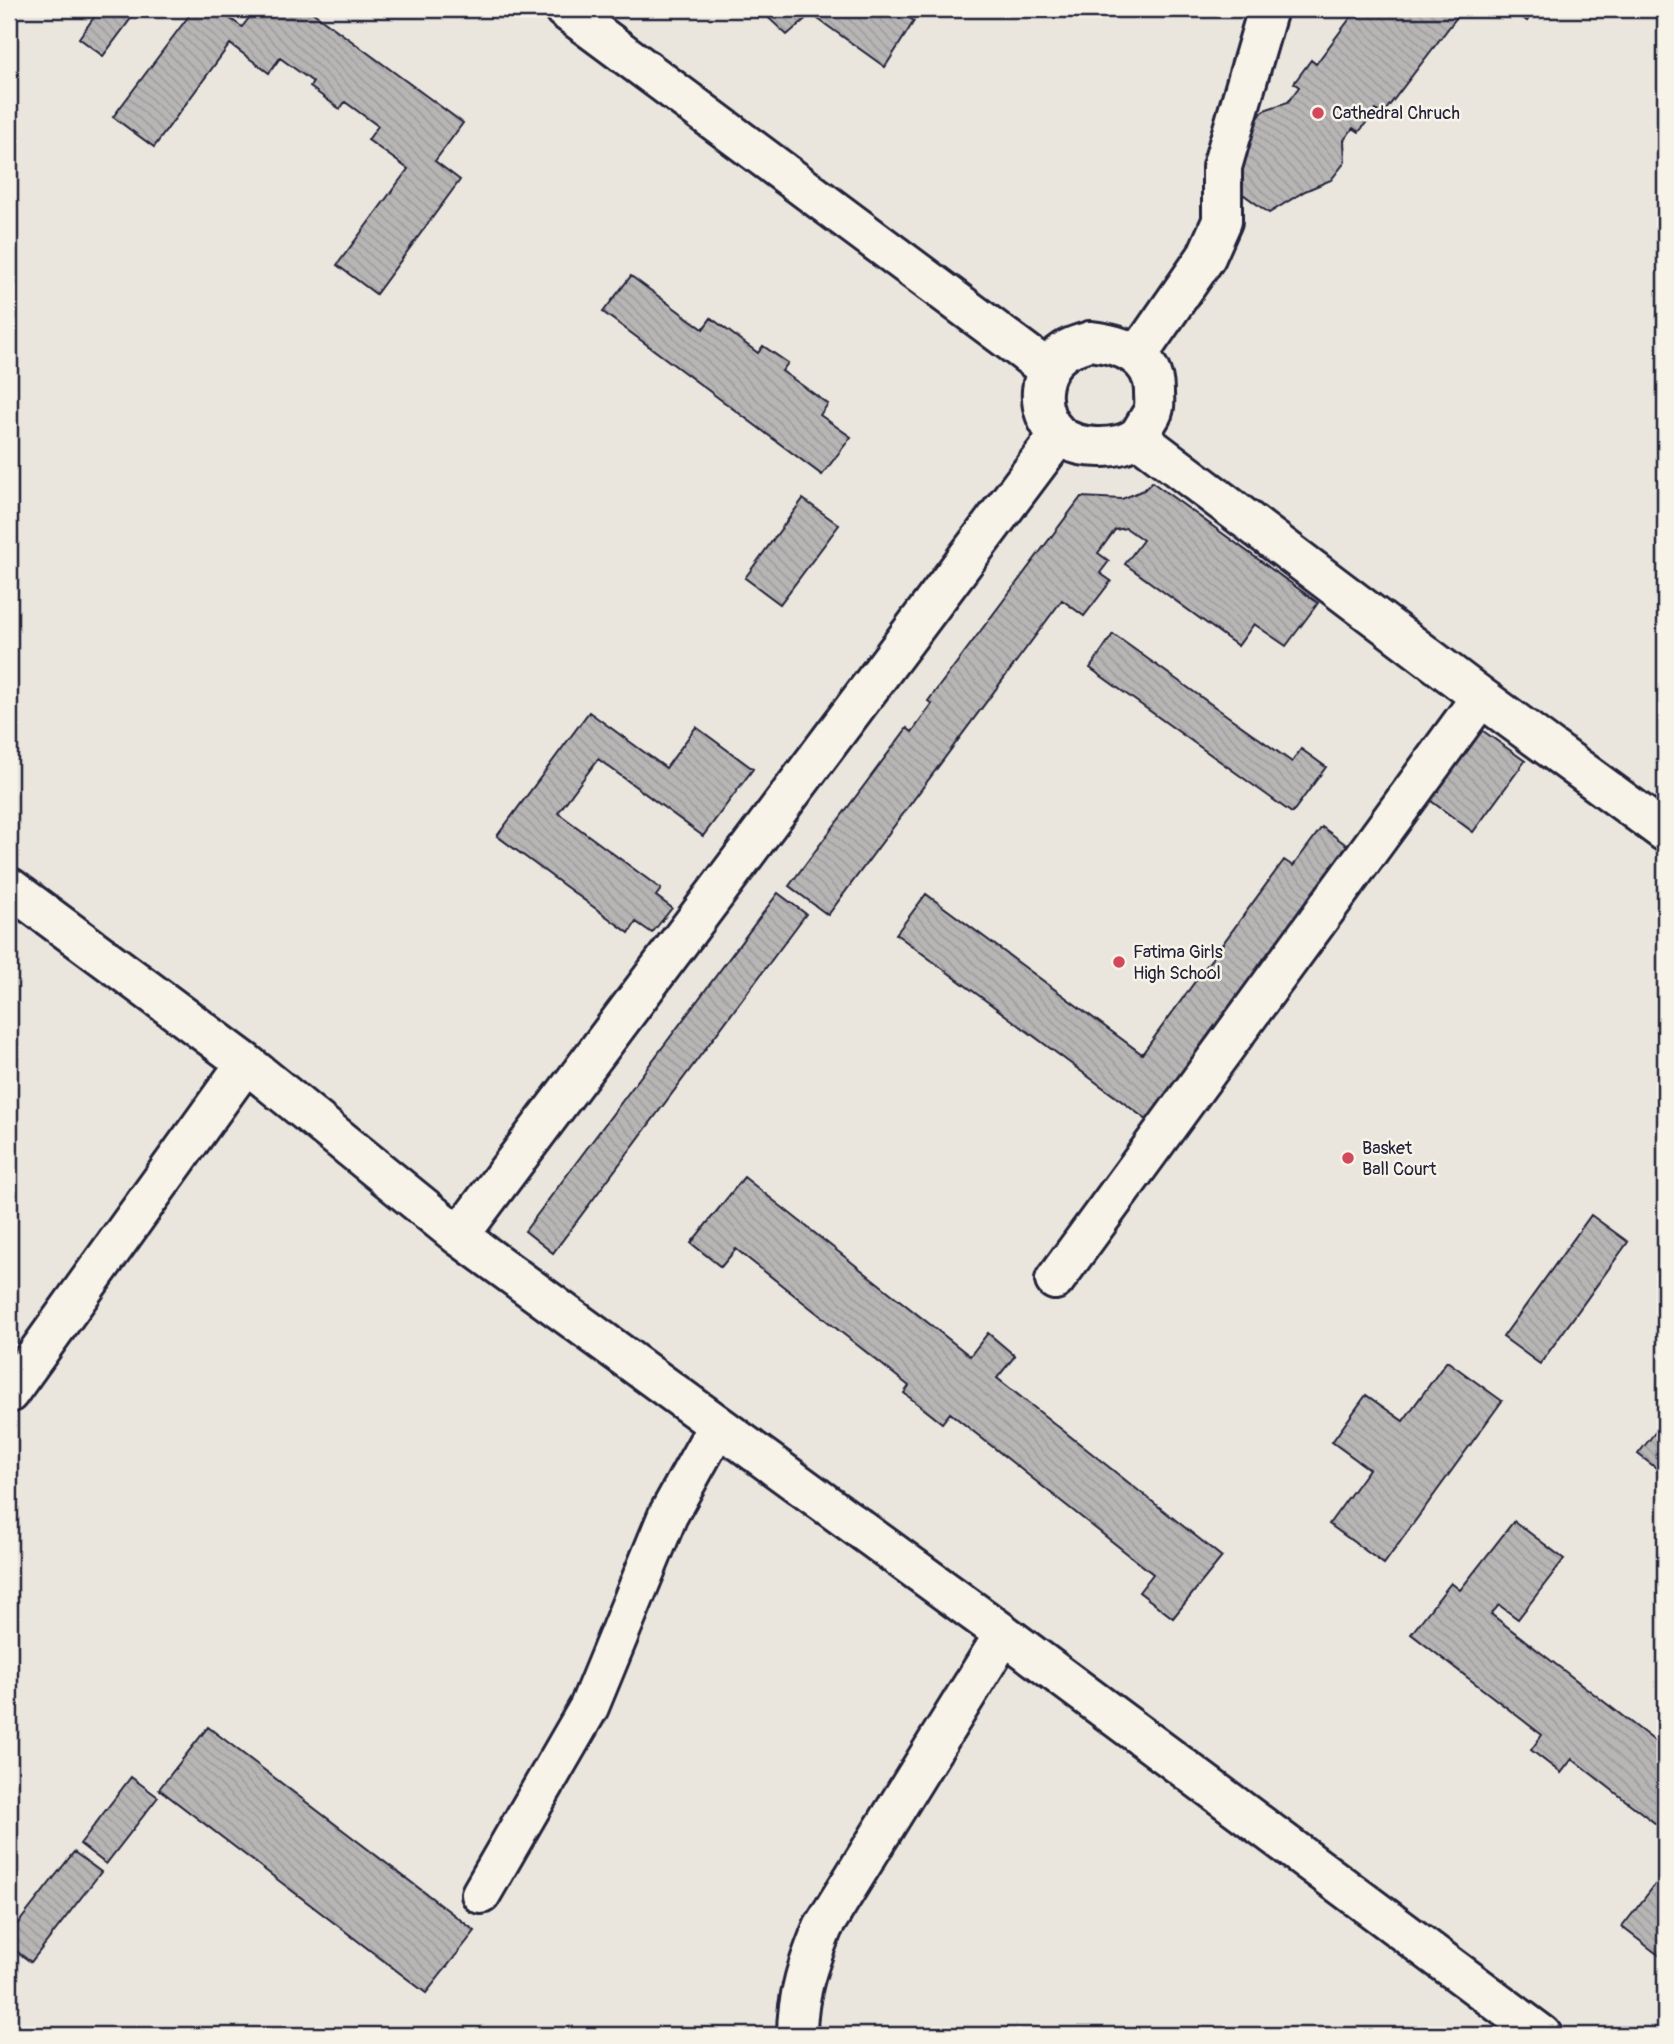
<svg xmlns="http://www.w3.org/2000/svg" width="1674" height="2044" font-family="Pangolin,sans-serif">
<style>
.building{fill:url(#building-back-hatch);stroke:#22223b;stroke-width:2}
.lines{fill:none;stroke-linecap:round;stroke-linejoin:round}
.minor-casing{stroke:#22223b;stroke-width:44}
.minor{stroke:#f7f3e8;stroke-width:38}
.poi-dot{fill:#d1495b;stroke:#f7f3e8;stroke-width:2.5}
.labels{text-anchor:middle;stroke-width:5;stroke-linejoin:round;paint-order:stroke}
.poi-label{font-size:18px;fill:#22223b;stroke:#f7f3e8;text-anchor:start}
</style>
<defs>
<pattern id="building-back-hatch" width="6" height="6" patternUnits="userSpaceOnUse" patternTransform="scale(1.75)"><rect width="6" height="6" fill="#b8b6b5"/><path d="M-1 5l2 2M0 0l6 6M5-1l2 2" fill="none" stroke="#9e9c9d"/></pattern>
</defs>
<rect width="100%" height="100%" fill="#eae6de"/>
<filter id="ink" filterUnits="userSpaceOnUse"><feTurbulence type="fractalNoise" baseFrequency=".0143" numOctaves="2"/><feDisplacementMap in="SourceGraphic" scale="14" xChannelSelector="R" yChannelSelector="G"/><feConvolveMatrix kernelMatrix="1 2 1 2 8 2 1 2 1" color-interpolation-filters="sRGB"/></filter>
<g filter="url(#ink)">
<path class="building" d="M100,9H138L103,56L79,38Z
M194,9H217L242,27L256,9H308L463,123L435,161L460,180L376,294L337,265L408,169L368,140L378,126L345,102L340,109L310,87L313,82L280,58L269,73L230,44L154,147L113,117Z
M759,9H896L914,21L885,67L811,14L787,35Z
M1357,9H1463L1382,115L1376,110L1359,132L1353,128L1344,140L1345,162L1331,180L1305,191L1269,213L1236,189L1244,160L1245,136L1264,110L1288,102L1299,87L1294,83L1311,60L1316,64Z
M1511,9H1536L1527,21Z
M631,276L703,329L711,318L758,353L763,346L788,363L782,371L828,404L820,415L851,437L822,475L603,312Z
M1152,482L1318,603L1286,646L1254,624L1238,646L1125,564L1143,540L1126,528L1115,530L1098,553L1109,561L1100,573L1111,581L1084,616L1062,600L828,915L789,886L907,728L912,732L932,704L928,701L1081,497L1122,499L1144,490Z
M803,499L839,525L780,604L745,578Z
M1113,634L1292,762L1301,749L1326,767L1292,813L1090,668Z
M589,712L666,768L696,727L753,769L703,836L598,759L558,813L661,889L656,896L672,908L652,933L636,922L629,933L497,836Z
M1479,728L1525,761L1473,832L1427,798Z
M1322,827L1352,849L1155,1126L896,934L926,894L1142,1054L1284,860L1293,866Z
M778,893L806,914L553,1253L525,1231Z
M744,1177L970,1356L988,1333L1015,1356L997,1378L1222,1557L1173,1618L1139,1592L1153,1574L950,1413L942,1423L904,1393L909,1386L736,1249L721,1267L691,1243Z
M1591,1215L1628,1242L1540,1364L1503,1337Z
M1447,1361L1502,1401L1384,1564L1329,1524L1369,1469L1332,1442L1366,1395L1403,1421Z
M1665,1420V1475L1638,1454Z
M1514,1521L1564,1559L1518,1619L1499,1605L1491,1614L1665,1749V1831L1572,1759L1561,1773L1531,1750L1542,1735L1411,1634L1451,1583L1460,1590Z
M208,1727L475,1931L426,1993L159,1789Z
M131,1777L158,1797L106,1864L80,1844Z
M74,1852L101,1872L31,1962L9,1946V1935Z
M1665,1872V1960L1622,1927Z"/>
<g class="lines">
<defs>
<path id="minor" d="M564,9L1046,368
M1090,341C1120,344 1154,355 1154,391C1154,401 1156,408 1150,417C1146,423 1141,434 1135,438C1117,451 1075,450 1058,434C1034,411 1037,369 1065,351C1072,346 1082,344 1090,341Z
M1138,355L1206,257L1222,221V167L1268,9
M1137,437L1481,697L1665,832
M9,887L246,1063L459,1236L1004,1634L1542,2035
M459,1236L1059,435
M1055,1280L1481,697
M9,1393L246,1063
M481,1894L589,1707L668,1515L718,1425
M797,2035C797,1995 808,1964 823,1927L1004,1634"/>
</defs>
<use href="#minor" class="minor-casing"/>
<use href="#minor" class="minor"/>
</g>
</g>
<g class="poi-dot">
<circle cx="1318" cy="113" r="7"/>
<circle cx="1119" cy="962" r="7"/>
<circle cx="1348" cy="1158" r="7"/>
</g>
<g class="labels">
<g class="poi-label">
<text x="1332" y="119">Cathedral Chruch</text>
<text x="1133" y="958">Fatima Girls<tspan x="1133" dy="21">High School</tspan></text>
<text x="1362" y="1154">Basket<tspan x="1362" dy="21">Ball Court</tspan></text>
</g>
</g>
<rect width="1674" height="2044" fill="none" stroke="#f7f3e8" stroke-width="35"/>
<rect x="18" y="18" width="1639" height="2009" fill="none" stroke="#22223b" stroke-width="2.5" filter="url(#ink)"/>
</svg>
